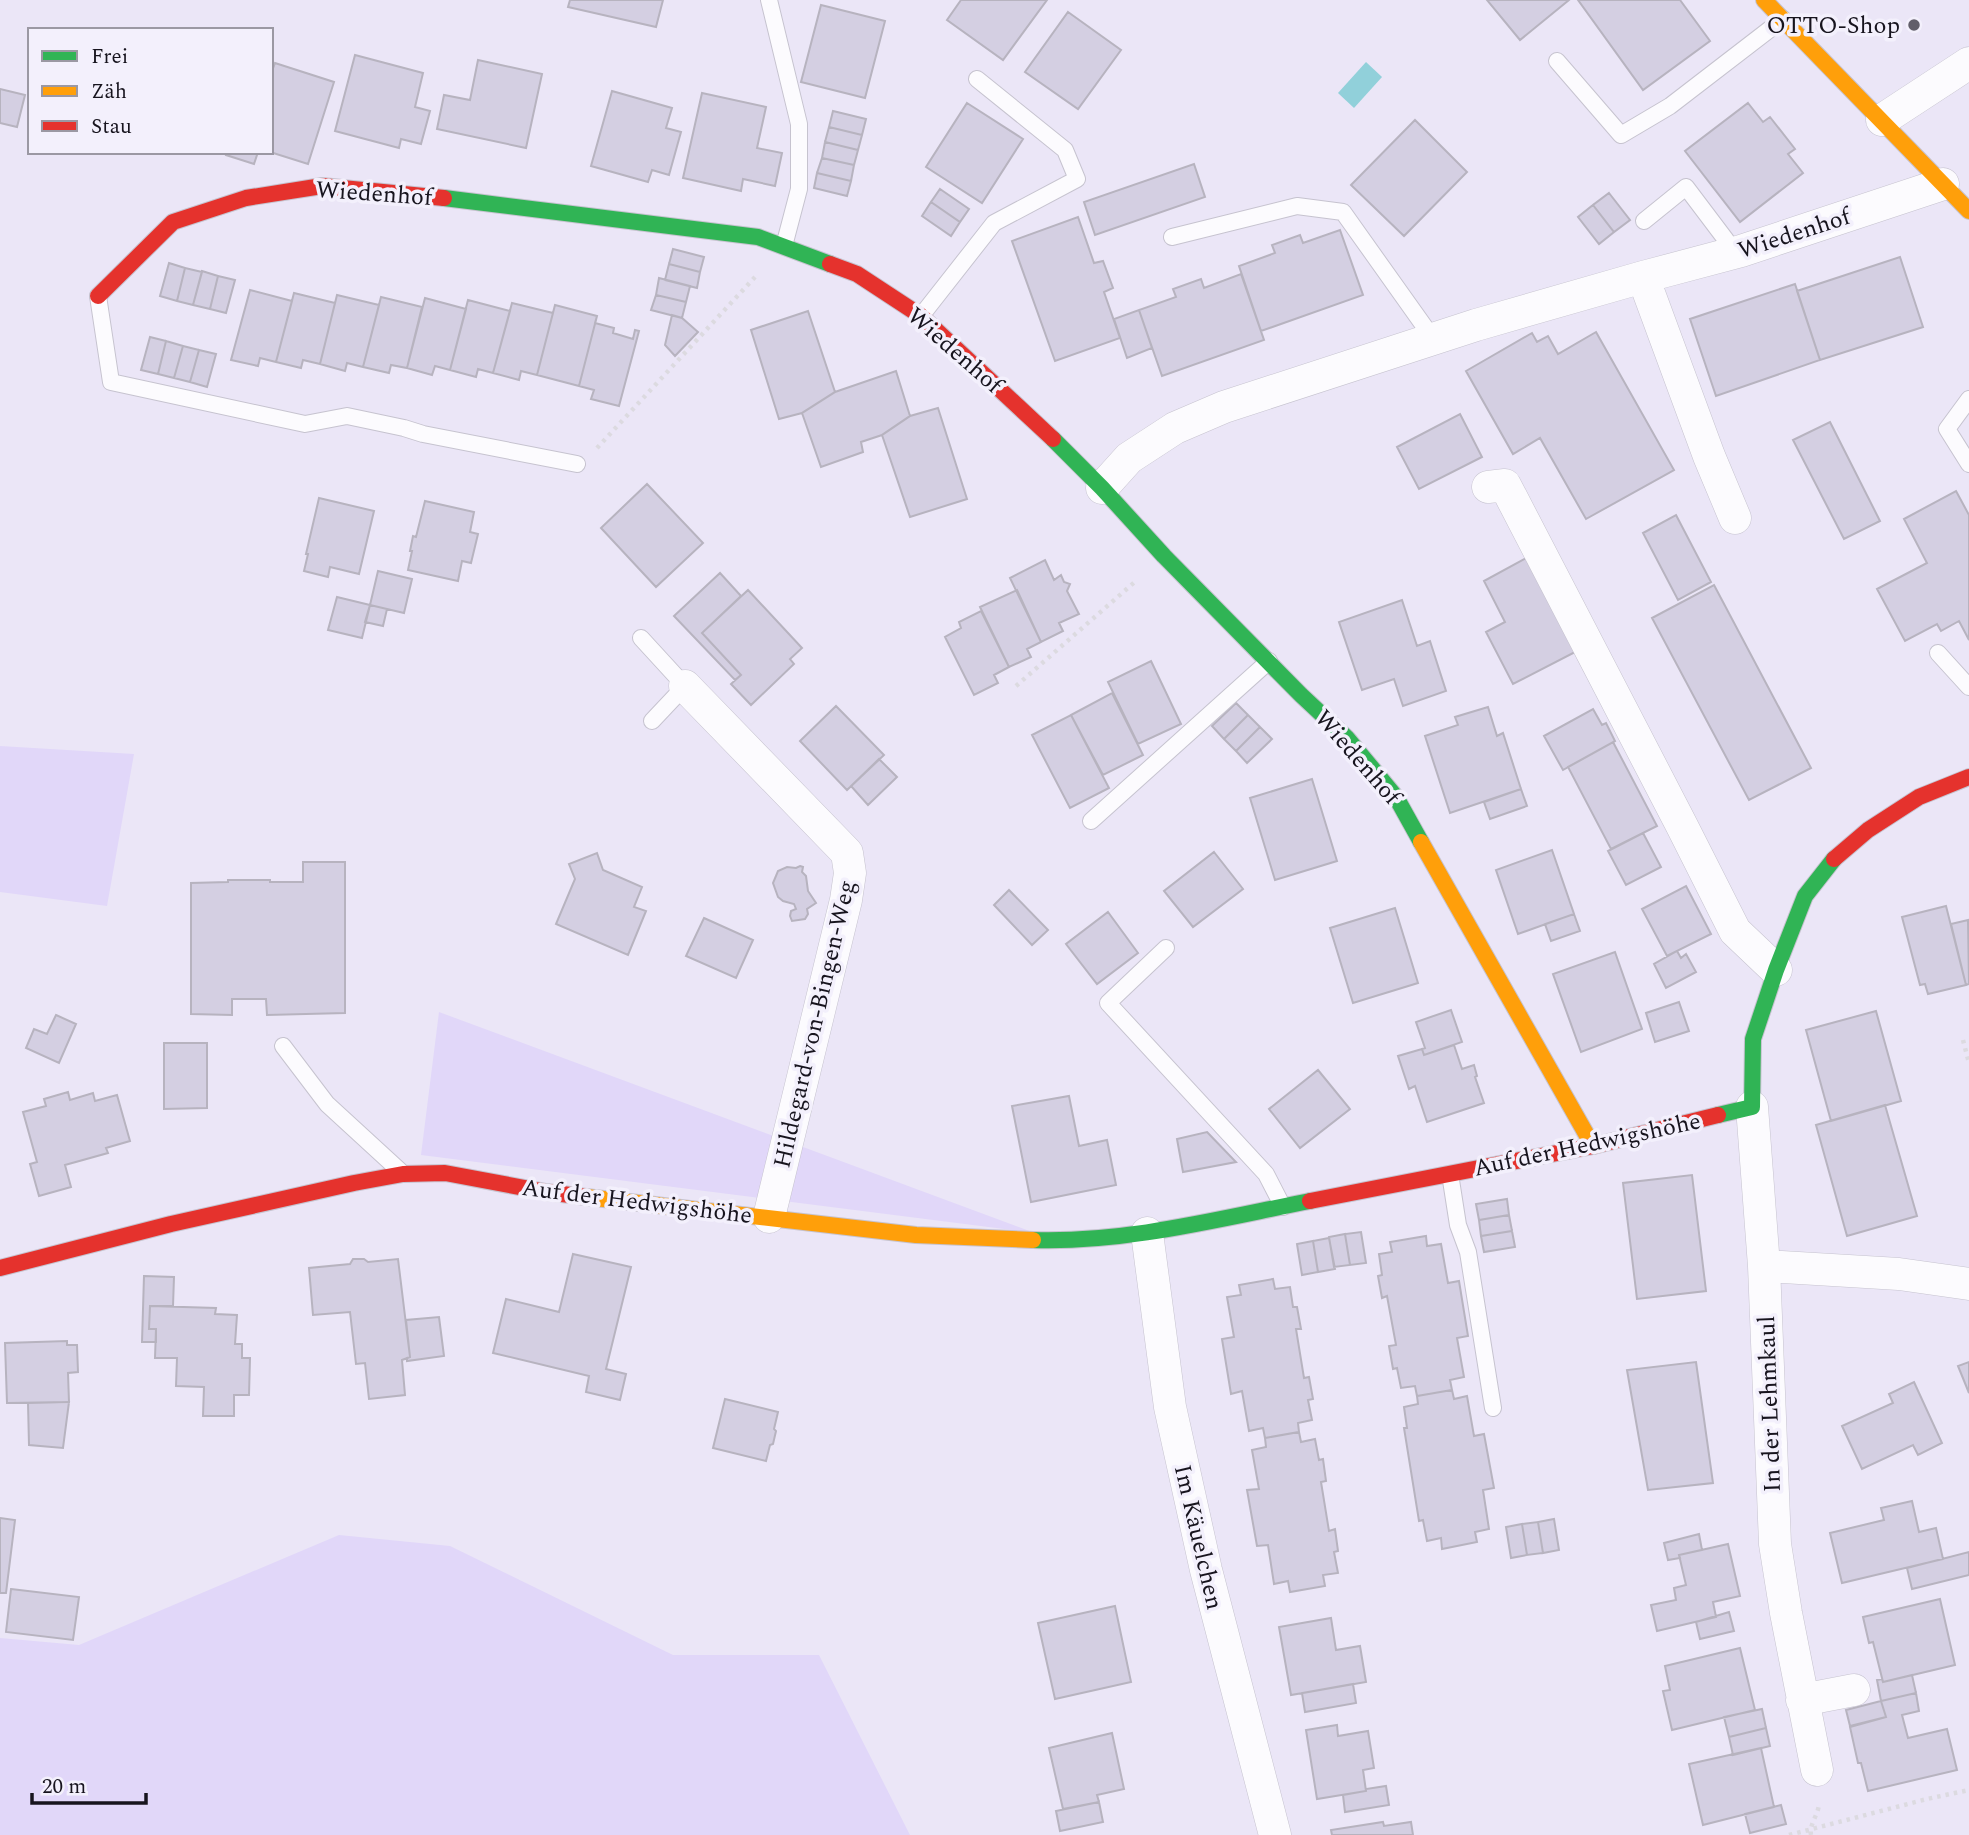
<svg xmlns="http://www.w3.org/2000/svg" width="1969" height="1835" font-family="Spectral,serif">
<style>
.green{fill:#e1d7f9}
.water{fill:#91d0da}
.building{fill:#d4cfe2;stroke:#b7b3bf;stroke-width:2}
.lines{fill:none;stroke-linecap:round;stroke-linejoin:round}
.lane-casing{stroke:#c6c3cf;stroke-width:18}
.street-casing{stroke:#c6c3cf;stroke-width:33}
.fast-casing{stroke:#c6c3cf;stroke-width:18}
.slow-casing{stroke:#c6c3cf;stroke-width:18}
.jam-casing{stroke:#c6c3cf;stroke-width:18}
.path{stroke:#dcdae0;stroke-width:4.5;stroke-dasharray:3.5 5;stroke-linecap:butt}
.lane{stroke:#fcfbfe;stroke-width:16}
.street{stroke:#fcfbfe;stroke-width:32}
.fast{stroke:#30b455;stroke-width:16}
.slow{stroke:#ff9f0a;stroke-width:16}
.jam{stroke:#e5322d;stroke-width:16}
.poi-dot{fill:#615e6a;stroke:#f3f0fc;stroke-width:2.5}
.labels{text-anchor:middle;stroke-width:7;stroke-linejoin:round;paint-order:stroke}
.poi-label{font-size:24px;fill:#17141e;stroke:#f3f0fc;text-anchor:end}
.street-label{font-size:24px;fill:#17141e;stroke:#f3f0fc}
</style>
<rect width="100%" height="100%" fill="#ebe6f7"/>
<path class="green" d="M0,746L134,754L107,906L0,892Z
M439,1012L1035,1233L421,1155Z
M339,1535L450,1546L673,1655H819L910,1835H0V1638L79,1645Z"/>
<path class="water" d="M1366,62L1382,77L1354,108L1338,93Z"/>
<path class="building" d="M570,0H663L656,27L568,7Z
M961,0H1047L1003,60L947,20Z
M1487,0H1569L1520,40Z
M1578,0H1680L1710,41L1643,90Z
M821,5L885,21L865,98L801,82Z
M1068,12L1121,50L1078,109L1025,72Z
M355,55L423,73L415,107L430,111L421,144L401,139L399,148L335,131Z
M478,60L542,74L526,148L437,129L444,95L470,100Z
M275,63L334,82L308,164L270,152L271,74Z
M0,89L25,95L17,127L0,123Z
M612,91L672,108L666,128L681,132L669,175L652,170L648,182L591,166Z
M702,93L766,107L757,148L782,153L775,186L743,179L741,191L683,178Z
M967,103L1023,139L982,203L926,167Z
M1748,103L1763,122L1770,117L1795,149L1788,154L1803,173L1740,222L1685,151Z
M833,111L866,119L862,135L829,127Z
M1415,120L1467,172L1404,236L1351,185Z
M829,127L862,135L858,150L825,142Z
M825,142L858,150L854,165L822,158Z
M227,152H258L254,164L226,155Z
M822,158L854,165L851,181L817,173Z
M1194,164L1205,197L1095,235L1084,202Z
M817,173L851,181L847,196L814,188Z
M940,189L969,209L960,222L931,202Z
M1609,193L1630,220L1614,232L1593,205Z
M931,202L960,222L951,236L922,216Z
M1593,205L1614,232L1599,244L1578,217Z
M1078,217L1094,263L1103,261L1113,288L1104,292L1120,338L1055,361L1012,241Z
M1340,230L1363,295L1261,331L1239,266L1275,253L1272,245L1300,235L1303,243Z
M673,249L704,257L700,272L669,264Z
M1900,257L1923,327L1820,360L1797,291Z
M169,263L185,268L177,301L160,296Z
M669,264L700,272L697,288L665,280Z
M185,268L202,272L193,305L177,301Z
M202,271L218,276L210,309L193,305Z
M1241,274L1264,340L1162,376L1139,310L1176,297L1173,289L1201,279L1204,288Z
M218,276L235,280L226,313L210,309Z
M659,278L690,286L686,302L656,295Z
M1795,284L1820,360L1716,396L1690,319Z
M250,290L292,301L276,362L260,358L258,366L231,360Z
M294,293L335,303L320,364L303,360L301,368L276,362Z
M337,295L379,305L363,367L347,363L345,371L320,364Z
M656,295L686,302L682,318L651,310Z
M381,297L422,307L407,368L391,365L389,373L363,367Z
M425,298L466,309L450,370L435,366L432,375L407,368Z
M468,300L510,311L493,373L478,369L476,377L450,370Z
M512,303L553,313L537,375L521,371L519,380L493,373Z
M555,305L597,316L579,386L537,375Z
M1139,310L1152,348L1127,358L1114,319Z
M808,311L835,392L802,413L779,419L751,330Z
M672,315L682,318L698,332L675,356L665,345Z
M597,316L595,323L614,328L613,333L633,339L635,330L639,331L619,406L591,399L594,390L579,386Z
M1596,332L1674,470L1586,519L1540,438L1513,454L1466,371L1532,333L1537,342L1548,336L1558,354Z
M150,337L166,341L158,374L141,370Z
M166,341L183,346L174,378L158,374Z
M183,346L199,350L190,382L174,378Z
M199,350L216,354L207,387L190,382Z
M896,371L910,416L882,435L861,442L863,452L821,467L802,413L835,392Z
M938,408L967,499L910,517L882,435L910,416Z
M1460,414L1482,457L1419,489L1397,447Z
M1830,422L1880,521L1844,539L1793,440Z
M647,484L703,543L656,587L601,528Z
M1956,491L1969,515V640L1959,621L1941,631L1937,624L1905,641L1877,589L1927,563L1904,519Z
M319,498L374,511L359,574L330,567L328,577L304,571L308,554H306Z
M425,501L474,512L470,532L478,534L471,563L462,561L458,581L408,570L412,551H410L413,536L416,537Z
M1676,515L1711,582L1678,600L1643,533Z
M1530,556L1579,650L1513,684L1486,632L1505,622L1484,581Z
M1045,560L1054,580L1061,575L1064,582L1070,584L1067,591L1079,614L1059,623L1063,631L1041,642L1010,578Z
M378,571L412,579L404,613L370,605Z
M720,573L741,596L702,633L741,675L735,680L674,616Z
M1714,585L1811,768L1749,800L1652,618Z
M748,590L802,648L790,659L794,664L751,705L731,684L741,675L702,633Z
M1017,590L1041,642L1027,649L1031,657L1009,667L980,607Z
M337,597L370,605L362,638L328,630Z
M1402,600L1417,646L1430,641L1446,691L1403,706L1394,679L1362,690L1339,622Z
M370,605L387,609L383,626L365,622Z
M981,611L1009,667L994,675L998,683L974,695L945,637L961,628L959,622Z
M1151,661L1181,724L1138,744L1108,682Z
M1112,693L1143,755L1103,775L1071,715Z
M1236,703L1248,715L1224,739L1212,726Z
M836,706L884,755L847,790L800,741Z
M1488,707L1497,736L1503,733L1521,789L1450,813L1425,736L1458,725L1455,717Z
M1593,709L1602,725L1606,723L1615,741L1563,770L1544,736Z
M1071,715L1109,788L1070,808L1032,735Z
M1248,715L1260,727L1236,751L1224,739Z
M1260,727L1272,739L1247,763L1236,751Z
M1613,742L1657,826L1611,849L1568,767Z
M879,759L897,777L868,805L851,786Z
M1312,779L1337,861L1275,880L1250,798Z
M1521,789L1527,806L1490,819L1484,802Z
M1643,833L1661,867L1626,885L1608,851Z
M1552,850L1574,914L1518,934L1496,870Z
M1214,852L1243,889L1193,927L1164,891Z
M597,853L603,870L642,887L634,907L646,911L628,955L556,924L575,879L569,864Z
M303,862H345V1013L267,1015L266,999H232V1015L191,1014V883L228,882V880H270V882H303Z
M800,866L803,867L802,872L806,876L808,891L816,903L807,909L808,914L805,919L792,921L790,916L791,911L796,909L794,904L783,901L778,897L773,883L778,871L787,867L796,868Z
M1686,886L1711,934L1667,956L1642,909Z
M1009,890L1048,930L1032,945L994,905Z
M1946,906L1966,985L1928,994L1925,984L1920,985L1902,917Z
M1395,908L1418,983L1353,1003L1330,928Z
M1108,912L1138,953L1097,984L1066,944Z
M1574,914L1580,931L1551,941L1545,924Z
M704,918L753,940L736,978L686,956Z
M1968,920L1969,984L1966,985L1951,924Z
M1677,951L1681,958L1686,954L1696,972L1666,988L1654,964Z
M1615,952L1642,1029L1581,1052L1553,974Z
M1679,1002L1689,1031L1655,1042L1646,1013Z
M1451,1010L1462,1042L1424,1055L1422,1049L1425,1048L1416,1022Z
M1876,1011L1901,1101L1831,1121L1806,1030Z
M56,1015L76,1024L59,1063L26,1048L34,1029L47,1034Z
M164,1043H207V1108L164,1109Z
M1454,1045L1462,1069L1474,1065L1477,1076L1475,1077L1484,1103L1427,1122L1415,1086L1409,1089L1398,1056L1422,1049L1424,1055Z
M1318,1070L1350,1109L1300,1148L1269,1109Z
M68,1092L70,1100L93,1093L95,1101L117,1095L130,1141L106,1148L108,1153L65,1165L71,1187L39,1196L30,1164L37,1162L23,1112L46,1106L44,1099Z
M1069,1096L1079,1146L1107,1140L1116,1185L1031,1202L1012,1106Z
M1885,1105L1917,1216L1847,1236L1816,1125Z
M1207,1132L1236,1162L1183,1172L1177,1139Z
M1692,1175L1706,1291L1637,1299L1623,1183Z
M1507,1199L1509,1215L1479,1220L1476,1204Z
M1509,1215L1512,1231L1481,1236L1479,1220Z
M1512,1231L1515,1247L1484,1252L1481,1236Z
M1361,1232L1366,1263L1350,1265L1345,1234Z
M1345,1234L1350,1265L1334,1267L1329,1237Z
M1426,1236L1427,1246L1441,1244L1448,1283L1459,1281L1468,1336L1457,1338L1464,1377L1450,1380L1452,1390L1417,1396L1415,1386L1401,1388L1397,1368L1393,1369L1389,1346L1396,1345L1387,1296L1382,1298L1378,1276L1382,1275L1379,1254L1392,1252L1390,1242Z
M1329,1238L1335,1269L1318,1272L1313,1241Z
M1313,1241L1318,1272L1302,1275L1297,1244Z
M573,1254L631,1267L606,1369L626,1374L620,1400L586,1392L589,1376L493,1353L506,1299L559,1312Z
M353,1259H364L368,1262L398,1259L410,1357L402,1360L405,1395L369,1399L365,1363L356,1364L350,1312L313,1315L309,1268L350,1264Z
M144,1276L174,1277L173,1306H150L149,1329H156V1342H142Z
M1273,1279L1275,1289L1290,1287L1293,1307H1297L1301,1329H1296L1304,1378L1309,1377L1313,1399L1308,1400L1312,1420L1298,1423L1299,1432L1265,1438L1263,1428L1249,1431L1242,1391L1231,1394L1222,1339L1234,1337L1227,1297L1241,1295L1239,1285Z
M150,1306L216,1308L215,1314L237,1315L235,1344H242V1358H250L249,1395H234V1416H203L204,1387L176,1386L177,1358H155L156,1329H149Z
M439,1317L444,1356L407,1361V1358L410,1357L406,1320Z
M67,1341V1345H77L78,1372L68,1373L69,1402L7,1403L5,1343Z
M1696,1362L1713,1483L1648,1490L1627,1370Z
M1969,1362V1393L1958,1366Z
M1914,1382L1942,1443L1918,1455L1913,1445L1862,1469L1842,1426L1893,1403L1889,1394Z
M1452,1390L1454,1399L1467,1396L1474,1436L1484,1434L1494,1488L1483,1490L1489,1529L1475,1532L1477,1542L1442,1549L1441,1538L1427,1541L1423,1520L1419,1521L1404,1428H1407L1404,1407L1418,1404L1417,1396Z
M725,1399L778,1412L774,1429L776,1431L773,1444L770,1445L766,1461L713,1448Z
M69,1402L63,1448L29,1445L28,1403Z
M1299,1432L1301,1442L1315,1439L1319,1460L1323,1459L1326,1481L1321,1482L1329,1531L1335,1529L1338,1551L1334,1552L1338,1573L1323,1575L1325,1586L1290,1592L1288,1581L1274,1584L1268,1545L1257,1546L1247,1490L1259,1489L1252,1450L1266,1447L1265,1438Z
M1912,1501L1919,1532L1936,1528L1943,1559L1842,1583L1830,1533L1884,1520L1881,1508Z
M0,1518L15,1520L6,1593H0Z
M1554,1519L1559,1550L1543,1553L1538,1522Z
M1538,1522L1543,1553L1527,1555L1522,1524Z
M1522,1524L1527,1555L1511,1558L1506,1527Z
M1699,1534L1702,1550L1679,1555L1680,1558L1668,1560L1664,1543Z
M1728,1544L1740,1596L1713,1602L1716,1617L1657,1631L1651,1605L1676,1600L1674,1588L1686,1585L1679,1555Z
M1969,1552V1575L1912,1589L1907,1568Z
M11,1589L79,1597L73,1640L6,1632Z
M1940,1599L1955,1665L1883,1682L1873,1642L1869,1643L1863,1617Z
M1115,1606L1131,1682L1055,1699L1038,1623Z
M1729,1612L1734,1631L1700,1639L1696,1622Z
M1331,1618L1336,1650L1360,1646L1366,1682L1291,1695L1279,1627Z
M1740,1648L1755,1710L1672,1730L1663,1691L1670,1690L1665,1666Z
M1912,1675L1916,1693L1881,1701L1877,1680L1882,1679L1883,1682Z
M1353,1684L1356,1703L1305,1712L1302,1693Z
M1916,1693L1919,1711L1902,1715L1908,1738L1947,1729L1957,1770L1868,1791L1861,1763H1858L1850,1727L1886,1717L1881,1701Z
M1881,1701L1886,1717L1850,1726L1846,1710Z
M1762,1709L1766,1728L1729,1737L1724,1717Z
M1337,1725L1338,1736L1368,1731L1374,1768L1363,1770L1366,1791L1317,1799L1306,1730Z
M1766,1728L1770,1746L1733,1755L1729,1737Z
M1112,1733L1124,1789L1097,1795L1099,1802L1063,1809L1049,1748Z
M1761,1748L1774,1807L1703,1825L1689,1764Z
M1386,1786L1389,1805L1345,1812L1343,1795L1366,1791V1789Z
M1099,1802L1103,1822L1060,1831L1056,1811Z
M1781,1805L1786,1824L1750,1833L1745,1814Z
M1383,1822L1384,1826L1411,1822L1413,1835H1332L1331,1830Z"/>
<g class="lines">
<defs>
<path id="lane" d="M769,0L799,124V189L784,246
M1557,61L1621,135L1670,106L1783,19
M1644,221L1686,187L1726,240L1730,254
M1172,237L1297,206L1343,212L1434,340
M98,296L111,382L305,424L347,416L404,428L423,434L577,464
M921,316L994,223L1077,179L1065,150L977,79
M1969,399L1947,429L1969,464
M641,638L685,686L652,721
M1938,653L1969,687
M1091,821L1269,661
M1166,948L1108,1003L1266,1174L1283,1207
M283,1046L327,1104L400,1171
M1450,1174L1458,1225L1468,1252L1493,1408"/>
<path id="street" d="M1882,120L1969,63
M1643,277L1709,456L1735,518
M1488,487L1505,485L1682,826L1735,931L1776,970
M1102,488L1129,458L1175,428L1224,407L1476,325L1643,277L1741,251L1943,184
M685,686L847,853L850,873L846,900L769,1217
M1752,1107L1764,1266L1775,1544L1786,1613L1817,1770
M1147,1233L1170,1407L1206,1570L1275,1835
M1764,1266L1899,1274L1969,1284
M1802,1700L1854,1690"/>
<path id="fast" d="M444,198L758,237L830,264
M1053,439L1102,488L1164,556L1301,695L1347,738L1396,797L1421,842
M1718,1115L1752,1107L1753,1039L1776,970L1805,896L1834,859
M1033,1240C1126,1243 1218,1219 1310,1201"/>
<path id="slow" d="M1764,0L1969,211
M1421,842L1593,1146
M586,1197L916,1235L1033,1240"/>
<path id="jam" d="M830,264L857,274L921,316L1053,439
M98,296L173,222L246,198L322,186L444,198
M1834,859L1868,830L1919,797L1969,777
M1310,1201L1593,1146L1718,1115
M0,1268L171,1224L354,1183L403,1174L445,1173L546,1192L586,1197"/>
</defs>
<use href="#lane" class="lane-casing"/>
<use href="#street" class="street-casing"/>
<use href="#fast" class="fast-casing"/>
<use href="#slow" class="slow-casing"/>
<use href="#jam" class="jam-casing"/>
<path class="path" d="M597,448L755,277
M1016,686L1137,580
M1963,1040L1969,1063
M1789,1835L1927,1799L1969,1790
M1811,1835C1809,1824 1819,1814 1819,1803"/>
<use href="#lane" class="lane"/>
<use href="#street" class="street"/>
<use href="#fast" class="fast"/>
<use href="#slow" class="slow"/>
<use href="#jam" class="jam"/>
</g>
<circle class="poi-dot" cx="1914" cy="25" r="7"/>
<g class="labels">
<g class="poi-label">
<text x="1900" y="33">OTTO-Shop</text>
</g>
<g class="street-label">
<text transform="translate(374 193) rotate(4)" y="8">Wiedenhof</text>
<text transform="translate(1794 233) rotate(-18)" y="8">Wiedenhof</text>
<text transform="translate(955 350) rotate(41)" y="8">Wiedenhof</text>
<text transform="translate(1358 757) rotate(49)" y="8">Wiedenhof</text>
<text transform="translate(814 1024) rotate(-77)" y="8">Hildegard-von-Bingen-Weg</text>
<text transform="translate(1587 1144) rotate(-12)" y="8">Auf der Hedwigshöhe</text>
<text transform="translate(637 1201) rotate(7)" y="8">Auf der Hedwigshöhe</text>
<text transform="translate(1769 1404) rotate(-92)" y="8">In der Lehmkaul</text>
<text transform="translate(1199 1537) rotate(77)" y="8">Im Käuelchen</text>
</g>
</g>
<rect x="28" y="28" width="245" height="126" fill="#f3f0fc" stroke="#9b98a3" stroke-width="2"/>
<rect x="42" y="51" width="35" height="10" fill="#30b455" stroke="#9b98a3" stroke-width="2"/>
<text x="91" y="63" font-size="21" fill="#17141e">Frei</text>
<rect x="42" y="86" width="35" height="10" fill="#ff9f0a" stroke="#9b98a3" stroke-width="2"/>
<text x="91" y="98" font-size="21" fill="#17141e">Zäh</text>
<rect x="42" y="121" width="35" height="10" fill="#e5322d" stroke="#9b98a3" stroke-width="2"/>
<text x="91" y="133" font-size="21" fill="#17141e">Stau</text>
<path d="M32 1793v10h114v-10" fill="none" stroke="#17141e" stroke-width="3.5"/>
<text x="42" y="1793" font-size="21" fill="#17141e" stroke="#f3f0fc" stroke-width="5" paint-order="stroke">20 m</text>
</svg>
